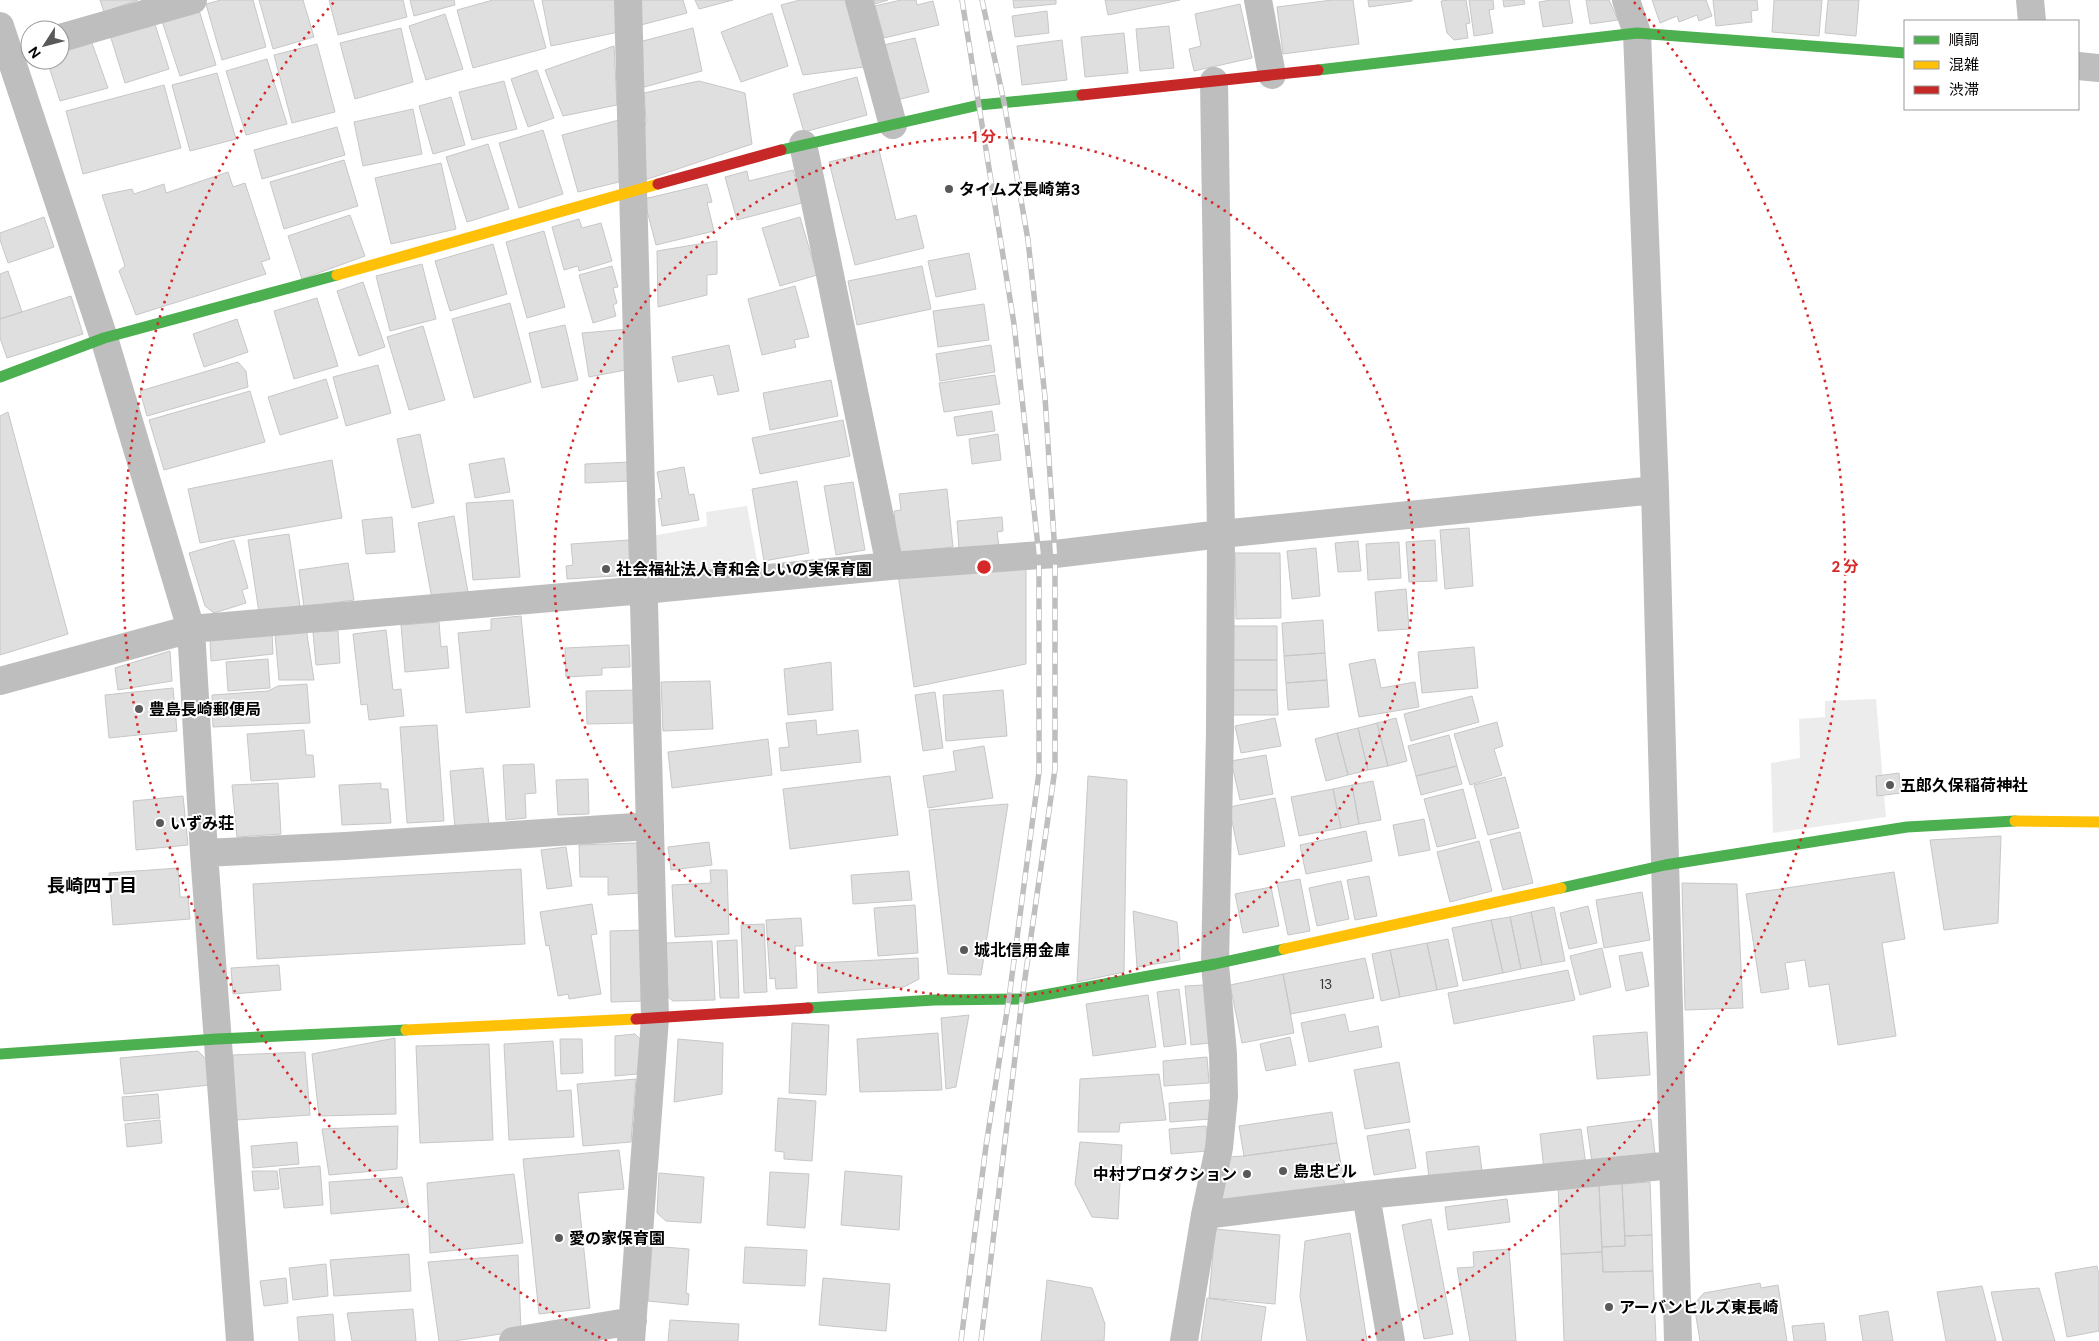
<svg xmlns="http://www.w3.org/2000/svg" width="2099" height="1341" font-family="'DM Sans','Noto Sans JP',sans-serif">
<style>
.green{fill:#ececec}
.building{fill:#dfdfdf;stroke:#c7c7c7}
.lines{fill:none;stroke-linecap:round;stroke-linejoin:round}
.street{stroke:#bebebe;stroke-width:28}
.fast{stroke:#4caf50;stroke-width:11}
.slow{stroke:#ffc107;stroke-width:11}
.jam{stroke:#c62828;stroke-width:11}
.rail-casing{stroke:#bebebe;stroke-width:5.5}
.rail{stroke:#fff;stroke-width:4;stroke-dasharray:11;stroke-linecap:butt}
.ring{fill:none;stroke:#d62828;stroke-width:2.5;stroke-dasharray:2.5 5}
.poi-dot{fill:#595959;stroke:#fff;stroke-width:2}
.labels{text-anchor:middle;stroke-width:4;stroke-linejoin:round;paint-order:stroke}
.number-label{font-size:14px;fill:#383838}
.poi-label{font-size:16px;font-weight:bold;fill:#000;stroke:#fff;text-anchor:start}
.neighbourhood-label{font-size:18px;font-weight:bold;fill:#000;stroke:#fff}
.centre{fill:#d62828;stroke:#fff;stroke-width:2.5}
.ring-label{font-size:15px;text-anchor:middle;font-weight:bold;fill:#d62828;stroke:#fff;stroke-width:4;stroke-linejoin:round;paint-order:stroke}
</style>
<rect width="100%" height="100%" fill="#fff"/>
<path class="green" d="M747,506L758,566L658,579L652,573L651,536L707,526L706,512Z
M1876,699L1886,817L1773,833L1771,763L1800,758L1799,719L1825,717V701Z"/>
<path class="building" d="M100,0H138L104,12Z
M221,0H253L266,47L222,60L206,4Z
M259,0H303L314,37L273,49Z
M329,0H403L407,17L338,35Z
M410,0H454L455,5L414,16Z
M493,0H533L546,48L473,68L457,10Z
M542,0H618L624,31L551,46Z
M639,0H683L687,13L637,26Z
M695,0H733L699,9Z
M800,0H849L864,67L803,75L781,5Z
M874,0H888L875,4Z
M901,0H916L917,5L933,1L939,25L884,38L875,6Z
M1013,0H1056V4L1014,8Z
M1105,0H1180L1108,15Z
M1332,0H1353L1359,44L1283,54L1277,7Z
M1368,0H1412V1L1369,7Z
M1449,0H1466L1470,23L1466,24L1468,38L1454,40L1447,33L1441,1Z
M1469,0H1493L1494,9L1489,10L1493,33L1474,36Z
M1503,0H1524L1525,4L1504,7Z
M1551,0H1569L1573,23L1543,27L1539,2Z
M1586,0H1609L1618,20L1590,24Z
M1652,0H1706L1712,16L1699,21L1697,15L1679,22L1677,16L1660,23Z
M1713,0H1757L1758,10L1751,11L1752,22L1716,26Z
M1774,0H1822L1819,36L1772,32Z
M1828,0H1859L1856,36L1825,33Z
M1240,4L1252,58L1194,71L1189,49L1201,46L1195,14Z
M198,7L216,65L180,76L161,18Z
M1047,11L1049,33L1015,37L1012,16Z
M772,13L788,66L741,82L721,32Z
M445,14L463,69L426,80L409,26Z
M154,21L169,69L125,83L110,35Z
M1169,26L1174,68L1140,71L1136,29Z
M401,28L413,82L355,99L340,43Z
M693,28L702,71L641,88L639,42Z
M1124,33L1128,73L1085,77L1081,37Z
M915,38L929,92L893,101L879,46Z
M1062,40L1067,80L1022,85L1017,46Z
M92,43L108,88L60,101L47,60H60V53Z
M317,44L335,112L292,123L274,55Z
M614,46L617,105L563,116L545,70Z
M267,59L287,124L246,135L226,71Z
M537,70L554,118L528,127L511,79Z
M217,73L236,139L190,151L172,85Z
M857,77L867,115L804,132L793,94Z
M504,81L517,129L472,140L459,92Z
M699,81L745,93L752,144L645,180L644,130L646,121L644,93Z
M164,85L181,148L83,174L66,111Z
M451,97L465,145L433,154L419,106Z
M413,109L422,154L363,166L354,122Z
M619,120V182L578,192L562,135Z
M337,127L345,155L262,179L254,150Z
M543,130L563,194L519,208L499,143Z
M488,144L509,209L467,222L446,157Z
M879,150L896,220L916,215L924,248L855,265L829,162Z
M344,160L358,206L284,229L270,182Z
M441,163L456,229L391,244L375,178Z
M793,170L802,203L737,220L725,177L747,171L749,181Z
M228,172L233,187L245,183L270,259L261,262L266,274L136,315L119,271L125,266L102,195L132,189L134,194L164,184L166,193Z
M707,184L712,202L707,203L714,231L656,245L644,199Z
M350,215L365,256L302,279L288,236Z
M44,217L54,247L8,263L0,240V233Z
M800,217L817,275L780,286L762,228Z
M579,219L582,228L601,223L612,261L579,271L578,266L564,270L552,227Z
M544,231L565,307L527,318L506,242Z
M717,241V274L707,275V295L658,307L657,251Z
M493,244L507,294L450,311L435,261Z
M969,253L976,289L936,297L928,261Z
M422,264L436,319L390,331L376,276Z
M612,266L618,287L613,288L617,303L613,305L616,316L593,323L579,275Z
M922,266L931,309L857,325L848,281Z
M8,271L22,312L0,319V274Z
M363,282L385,347L359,356L337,291Z
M795,286L809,337L794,340L796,347L762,355L748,299Z
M71,296L83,334L7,358L0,338V319Z
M317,298L338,366L294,379L274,311Z
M510,303L531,382L474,398L452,319Z
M984,304L989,340L938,347L933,311Z
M237,319L248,352L204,367L193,334Z
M565,325L578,380L542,388L529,333Z
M423,326L445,400L409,410L387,337Z
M629,329L631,369L589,377L582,333Z
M729,345L739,391L718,395L713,375L678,382L672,357Z
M991,345L995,372L940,381L936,354Z
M238,362L246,371L248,387L147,416L140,391Z
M378,365L391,413L346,426L333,377Z
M995,375L1000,404L944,412L939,383Z
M326,379L338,418L280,435L268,397Z
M831,380L838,416L770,430L763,393Z
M250,391L265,442L164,470L149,420Z
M992,411L995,431L957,436L954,417Z
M8,412L68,634L0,655V416Z
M843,420L850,456L760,474L752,438Z
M420,434L434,503L412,508L397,439Z
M998,434L1001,460L972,464L969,439Z
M504,458L510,492L475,498L469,464Z
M332,460L342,518L200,543L188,489Z
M630,462L631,481L585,483V464Z
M684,467L689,495L694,494L699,520L662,526L658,499L662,498L657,472Z
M797,481L809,553L764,561L752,489Z
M853,482L865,550L836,555L824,486Z
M947,489L953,547L898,553L894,511L901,510L899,494Z
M513,500L520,577L473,580L466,503Z
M454,516L468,592L432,599L418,523Z
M392,517L395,552L366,554L362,520Z
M1002,517L1003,531L997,532L999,546L959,549L957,521Z
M1469,528L1473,586L1445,589L1440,530Z
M289,534L300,606L259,613L248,540Z
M234,540L248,588L242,590L246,603L214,613L205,606L189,553Z
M629,540L631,575L567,579L566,566L573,565L571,544Z
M1435,540L1437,581L1409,582L1406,542Z
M1358,541L1361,571L1338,572L1335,543Z
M1399,542L1401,578L1368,580L1366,544Z
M1316,548L1320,596L1292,599L1287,551Z
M1235,553H1280L1281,618L1236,619Z
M348,563L354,600L304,607L299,570Z
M1026,566V664L914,687L898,574Z
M1406,589L1409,629L1378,631L1375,592Z
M521,616L530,707L466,713L458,633L491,630V619Z
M1323,620L1325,653L1284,656L1282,623Z
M439,622L441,647L447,646L449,668L405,672L401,625Z
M1232,626H1277V660H1232Z
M306,628L314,680H279L275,635Z
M386,630L393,690L401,689L404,716L369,720L367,704L361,705L353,634Z
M338,631L340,663L316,665L313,632Z
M272,632L273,654L211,661L210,639Z
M629,645L630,667L602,668V675L566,677L565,648Z
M1474,647L1478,688L1422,693L1418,652Z
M170,651L172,681L118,690L115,668Z
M1325,653L1327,680L1286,683L1284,656Z
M268,659L270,688L228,691L226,662Z
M1375,659L1381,688L1415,682L1419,707L1359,717L1349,664Z
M1232,660H1277V690H1233Z
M831,662L833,710L788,715L784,669Z
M1327,680L1329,707L1288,710L1286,683Z
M710,681L713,729L663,731L661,682Z
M307,684L310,723L213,727L212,695L268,691L278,686Z
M173,688L177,731L109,738L105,695Z
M636,690V723L587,724L586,691Z
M1003,690L1007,736L946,741L943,695Z
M1233,690H1277L1278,715H1233Z
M935,692L943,748L923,751L915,695Z
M1472,696L1479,722L1411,741L1404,714Z
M1275,718L1281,746L1241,753L1235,726Z
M1396,718L1407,761L1388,766L1377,723Z
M816,720L817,735L858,730L861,762L781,771L779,748L789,747L786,723Z
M1497,722L1503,746L1494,749L1502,775L1470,785L1454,734Z
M1377,723L1388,766L1368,770L1358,728Z
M437,725L444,821L407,823L400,727Z
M1358,728L1368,770L1348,775L1337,733Z
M304,730L306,755H313L315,777L251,781L247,734Z
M1337,733L1348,775L1326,781L1315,739Z
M1449,735L1457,766L1416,776L1408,746Z
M768,739L772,775L672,788L668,752Z
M984,746L993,798L928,808L923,776L956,771L953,751Z
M1266,755L1273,794L1240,800L1231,761Z
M534,764L536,793L525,794L526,818L506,820L503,765Z
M1457,766L1462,784L1421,795L1416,776Z
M483,768L489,825L455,828L450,771Z
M1899,773L1901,793L1877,796L1876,776Z
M890,776L898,835L790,849L783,789Z
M1088,776L1127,780L1124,972L1077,982Z
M1505,777L1519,828L1488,835L1474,785Z
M588,779L589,814L558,815L556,780Z
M1373,781L1381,820L1359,824L1352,785Z
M278,783L281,834L237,837L232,785Z
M381,783V789H388L391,823L342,825L339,785Z
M1352,785L1359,824L1341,828L1333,789Z
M1333,789L1341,828L1299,836L1291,797Z
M1463,789L1476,838L1437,847L1424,799Z
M183,796L188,845L136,850L133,801Z
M1275,798L1285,846L1239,855L1229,807Z
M1008,804L981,975L948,974L929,810Z
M1424,819L1430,850L1399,856L1393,825Z
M1366,831L1372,861L1306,874L1300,845Z
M1520,832L1533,883L1503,890L1490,840Z
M2001,836L1998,923L1944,930L1930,840Z
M1479,841L1492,891L1450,902L1437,852Z
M709,842L712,865L671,870L668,847Z
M637,843L640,893L608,895V877H580L579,845Z
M566,847L572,886L547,889L541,850Z
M178,868L180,897H188L190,919L113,925L109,873Z
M521,869L525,944L257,959L253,884Z
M710,870H727L729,934L675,937L672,885L711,883Z
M909,871L912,900L853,904L851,875Z
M1894,872L1905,939L1882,943L1896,1036L1838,1045L1829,984L1809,987L1805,960L1785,963L1789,989L1761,993L1746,894Z
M1369,876L1377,916L1355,920L1347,880Z
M1300,879L1310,931L1288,935L1277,883Z
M1341,881L1349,919L1317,926L1309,888Z
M1682,883L1737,884L1743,1008L1685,1010Z
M1271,887L1279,926L1243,933L1235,894Z
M1642,892L1650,940L1604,948L1596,900Z
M592,904L597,934L591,935L601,994L569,999L568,994L558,996L549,945L546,946L540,912Z
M915,905L918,953L878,956L874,908Z
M1588,906L1597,943L1569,949L1560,913Z
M1554,907L1565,961L1542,965L1531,912Z
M1133,911L1177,922L1180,960L1137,967Z
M1531,912L1542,965L1521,969L1510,917Z
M1510,917L1521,969L1503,973L1491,920Z
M801,918L803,946H795L797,988L776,989L775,978L770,979L766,920Z
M1491,920L1503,973L1463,981L1452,928Z
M764,924L767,992L744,993L741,925Z
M642,930L643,1001L611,1002L610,931Z
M1448,939L1458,986L1437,990L1427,943Z
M737,940L739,998H720L717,941Z
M712,941L715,1000L673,1001L668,997L666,943Z
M1427,943L1437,990L1400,997L1390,950Z
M1602,948L1611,987L1580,995L1570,956Z
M1390,950L1400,997L1381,1001L1372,954Z
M1642,952L1649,986L1626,991L1619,956Z
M918,958L919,979L904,987L818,993L817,963Z
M1365,958L1374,998L1291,1014L1283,974Z
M279,965L281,990L233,994L231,968Z
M1568,970L1575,1000L1454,1024L1448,993Z
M1283,974L1294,1033L1242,1043L1230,985Z
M1204,985L1210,1043L1191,1045L1185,986Z
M1179,989L1186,1044L1164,1047L1157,992Z
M1148,995L1156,1047L1093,1056L1086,1004Z
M1345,1014L1349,1032L1378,1026L1382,1047L1309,1062L1301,1023Z
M969,1015L956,1087L946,1089L941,1018Z
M792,1023L829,1025L826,1095L789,1093Z
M1647,1032L1650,1075L1597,1079L1593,1036Z
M938,1033L942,1090L860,1092L857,1039Z
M635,1034L642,1041L637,1074L615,1076V1036Z
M1290,1037L1296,1065L1266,1071L1260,1044Z
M395,1038L396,1114L319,1116L312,1054Z
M560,1039H582L583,1073L561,1074Z
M678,1039L723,1043L722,1094L674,1102Z
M553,1041L557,1091L571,1090L574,1137L509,1140L504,1044Z
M489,1044L493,1140L420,1143L416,1046Z
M198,1051L207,1060L210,1085L124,1094L120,1058Z
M305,1052L310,1115L236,1120L233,1055Z
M1207,1057L1209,1083L1164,1086L1163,1061Z
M1399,1062L1410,1122L1365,1129L1354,1070Z
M1159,1074L1166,1120L1120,1123L1119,1132H1078L1080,1079Z
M636,1079L631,1142L583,1146L577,1084Z
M158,1094L160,1118L124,1121L122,1097Z
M778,1098L816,1101L812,1161L784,1159V1152L775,1151Z
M1209,1100L1211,1119L1170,1122L1169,1103Z
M1332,1112L1337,1143L1244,1156L1239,1126Z
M1651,1119L1655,1154L1592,1162L1587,1127Z
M160,1120L162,1143L127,1147L125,1124Z
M398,1126L397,1169L329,1175L322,1129Z
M1206,1126L1208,1151L1171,1154L1169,1129Z
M1409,1129L1416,1168L1374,1175L1367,1136Z
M1581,1129L1586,1165L1544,1169L1540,1134Z
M297,1142L299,1164L253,1168L251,1146Z
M1080,1142L1122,1145L1118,1219L1092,1217L1075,1184Z
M1337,1143L1345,1186L1221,1201L1226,1157L1244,1156Z
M1479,1146L1482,1172L1429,1178L1426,1152Z
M619,1150L624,1189L578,1193L590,1308L539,1314L523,1159Z
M320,1166L323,1205L284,1208L279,1169Z
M252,1171H277L279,1189L254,1191Z
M845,1171L902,1176L899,1230L841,1225Z
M770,1172L809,1174L805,1228L767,1225Z
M659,1173L704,1177L701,1223L666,1221L657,1213Z
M514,1174L523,1243L430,1253L427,1183Z
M402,1177L409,1207L331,1214L329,1182Z
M1650,1182L1652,1235L1625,1236L1622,1184Z
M1599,1184H1622L1625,1246L1602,1247Z
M1599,1184L1602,1252L1561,1254L1558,1186Z
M1507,1199L1510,1222L1448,1230L1445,1207Z
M1431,1219L1453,1334L1424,1339L1402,1225Z
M1215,1229L1280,1235L1275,1304L1209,1298Z
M1350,1233L1367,1341H1307L1300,1296L1305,1241Z
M1652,1235L1653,1271L1603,1272L1602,1247L1625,1246V1236Z
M652,1246L689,1249L686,1293L689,1294L688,1305L648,1301Z
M745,1247L807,1250L805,1286L743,1283Z
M1509,1249L1516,1341H1470L1457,1268L1474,1267L1473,1252Z
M1602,1252L1603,1272L1653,1271L1656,1341H1564L1561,1254Z
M409,1254L411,1291L334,1296L330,1260Z
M518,1255L521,1331L454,1341H439L428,1262Z
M326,1264L328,1296L293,1300L289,1268Z
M2097,1266L2099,1275V1331L2067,1337L2055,1273Z
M286,1278L288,1303L264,1306L260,1281Z
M823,1278L890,1284L886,1331L819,1325Z
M1047,1280L1092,1288L1105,1324L1104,1341H1041Z
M1760,1283L1761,1288L1778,1285L1787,1341H1700L1694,1304L1704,1293Z
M1982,1286L1996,1341H1946L1937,1292Z
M2039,1288L2055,1341H2003L1991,1292Z
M1207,1298L1266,1307L1261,1341H1201Z
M413,1309L416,1341H352L347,1313Z
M1888,1311L1893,1341H1863L1859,1316Z
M333,1314L335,1341H299L297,1317Z
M670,1320L739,1324L738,1341H668Z
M1824,1323L1826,1341H1794L1792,1326Z"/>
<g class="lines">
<path class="street" d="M628,0L655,1018L631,1341
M859,0L893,125
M1258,0L1272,75
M1626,0L1637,33L1655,490L1678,1341
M2030,0L2032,21
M0,26L104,338L191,629L204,853L240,1341
M60,38L193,0
M2078,66L2099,68
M803,144L890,566
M0,681L191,629L644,590L890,566L1055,554L1221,534L1655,490
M204,853L345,846L650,826
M1366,1195L1391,1341
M1205,1215L1366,1195L1673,1165
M513,1341L633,1321
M1184,1341L1205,1215L1219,1148L1224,1097L1223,1054L1215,964L1220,731L1221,534L1214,81"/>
<path class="fast" d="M1318,70L1637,33L1905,53
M781,150L979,105L1082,95
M0,377L104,338L337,275
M1561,888L1665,865L1907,827L2015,821
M808,1008L934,1000L1022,999L1215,964L1284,949
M0,1054L217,1039L406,1030"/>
<path class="slow" d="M337,275L658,184
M2015,821L2099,822
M1284,949L1561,888
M406,1030L636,1019"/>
<path class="jam" d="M1082,95L1318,70
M658,184L781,150
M636,1019L808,1008"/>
<defs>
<path id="rail" d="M961,1341L986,1146L1009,998L1039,772V556L1014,324L962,0
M981,1341L1022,999L1055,769V554L1045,397L1028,240L1004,102L982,0"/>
</defs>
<use href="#rail" class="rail-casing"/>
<use href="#rail" class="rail"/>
</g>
<g class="ring">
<circle cx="984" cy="567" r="430"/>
<path d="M607 1341A861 861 0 0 1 334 2M1634 2A861 861 0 0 1 1361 1341"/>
</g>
<g class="poi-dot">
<circle cx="949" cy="189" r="5"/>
<circle cx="606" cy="569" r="5"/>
<circle cx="139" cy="709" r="5"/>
<circle cx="1890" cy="785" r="5"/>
<circle cx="160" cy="823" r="5"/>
<circle cx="964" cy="950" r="5"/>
<circle cx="1283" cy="1171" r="5"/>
<circle cx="1247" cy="1174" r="5"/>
<circle cx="559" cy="1238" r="5"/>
<circle cx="1609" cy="1307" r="5"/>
</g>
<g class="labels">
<g class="number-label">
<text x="1326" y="989">13</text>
</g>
<g class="poi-label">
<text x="959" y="195">タイムズ長崎第3</text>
<text x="616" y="575">社会福祉法人育和会しいの実保育園</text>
<text x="149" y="715">豊島長崎郵便局</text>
<text x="1900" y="791">五郎久保稲荷神社</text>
<text x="170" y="829">いずみ荘</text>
<text x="974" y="956">城北信用金庫</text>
<text x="1293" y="1177">島忠ビル</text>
<text x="1237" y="1180" text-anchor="end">中村プロダクション</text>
<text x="569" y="1244">愛の家保育園</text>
<text x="1619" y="1313">アーバンヒルズ東長崎</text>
</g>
<g class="neighbourhood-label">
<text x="92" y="892">長崎四丁目</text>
</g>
</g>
<circle cx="984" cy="567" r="8" class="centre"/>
<g class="ring-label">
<text x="984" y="142">1 分</text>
<text x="1845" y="572">2 分</text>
</g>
<rect x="1904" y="20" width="175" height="90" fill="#ffffff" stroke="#999999"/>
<rect x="1914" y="36" width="25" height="8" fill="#4caf50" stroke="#999999"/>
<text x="1949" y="45" font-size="15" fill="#000000">順調</text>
<rect x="1914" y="61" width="25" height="8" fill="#ffc107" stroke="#999999"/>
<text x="1949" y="70" font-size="15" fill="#000000">混雑</text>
<rect x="1914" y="86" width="25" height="8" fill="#c62828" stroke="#999999"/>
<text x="1949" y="95" font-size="15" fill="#000000">渋滞</text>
<g transform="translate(45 45) rotate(234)"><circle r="24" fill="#ffffff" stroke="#999999"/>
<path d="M0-4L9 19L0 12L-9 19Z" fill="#595959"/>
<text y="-8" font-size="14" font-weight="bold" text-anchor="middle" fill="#000000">N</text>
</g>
</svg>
